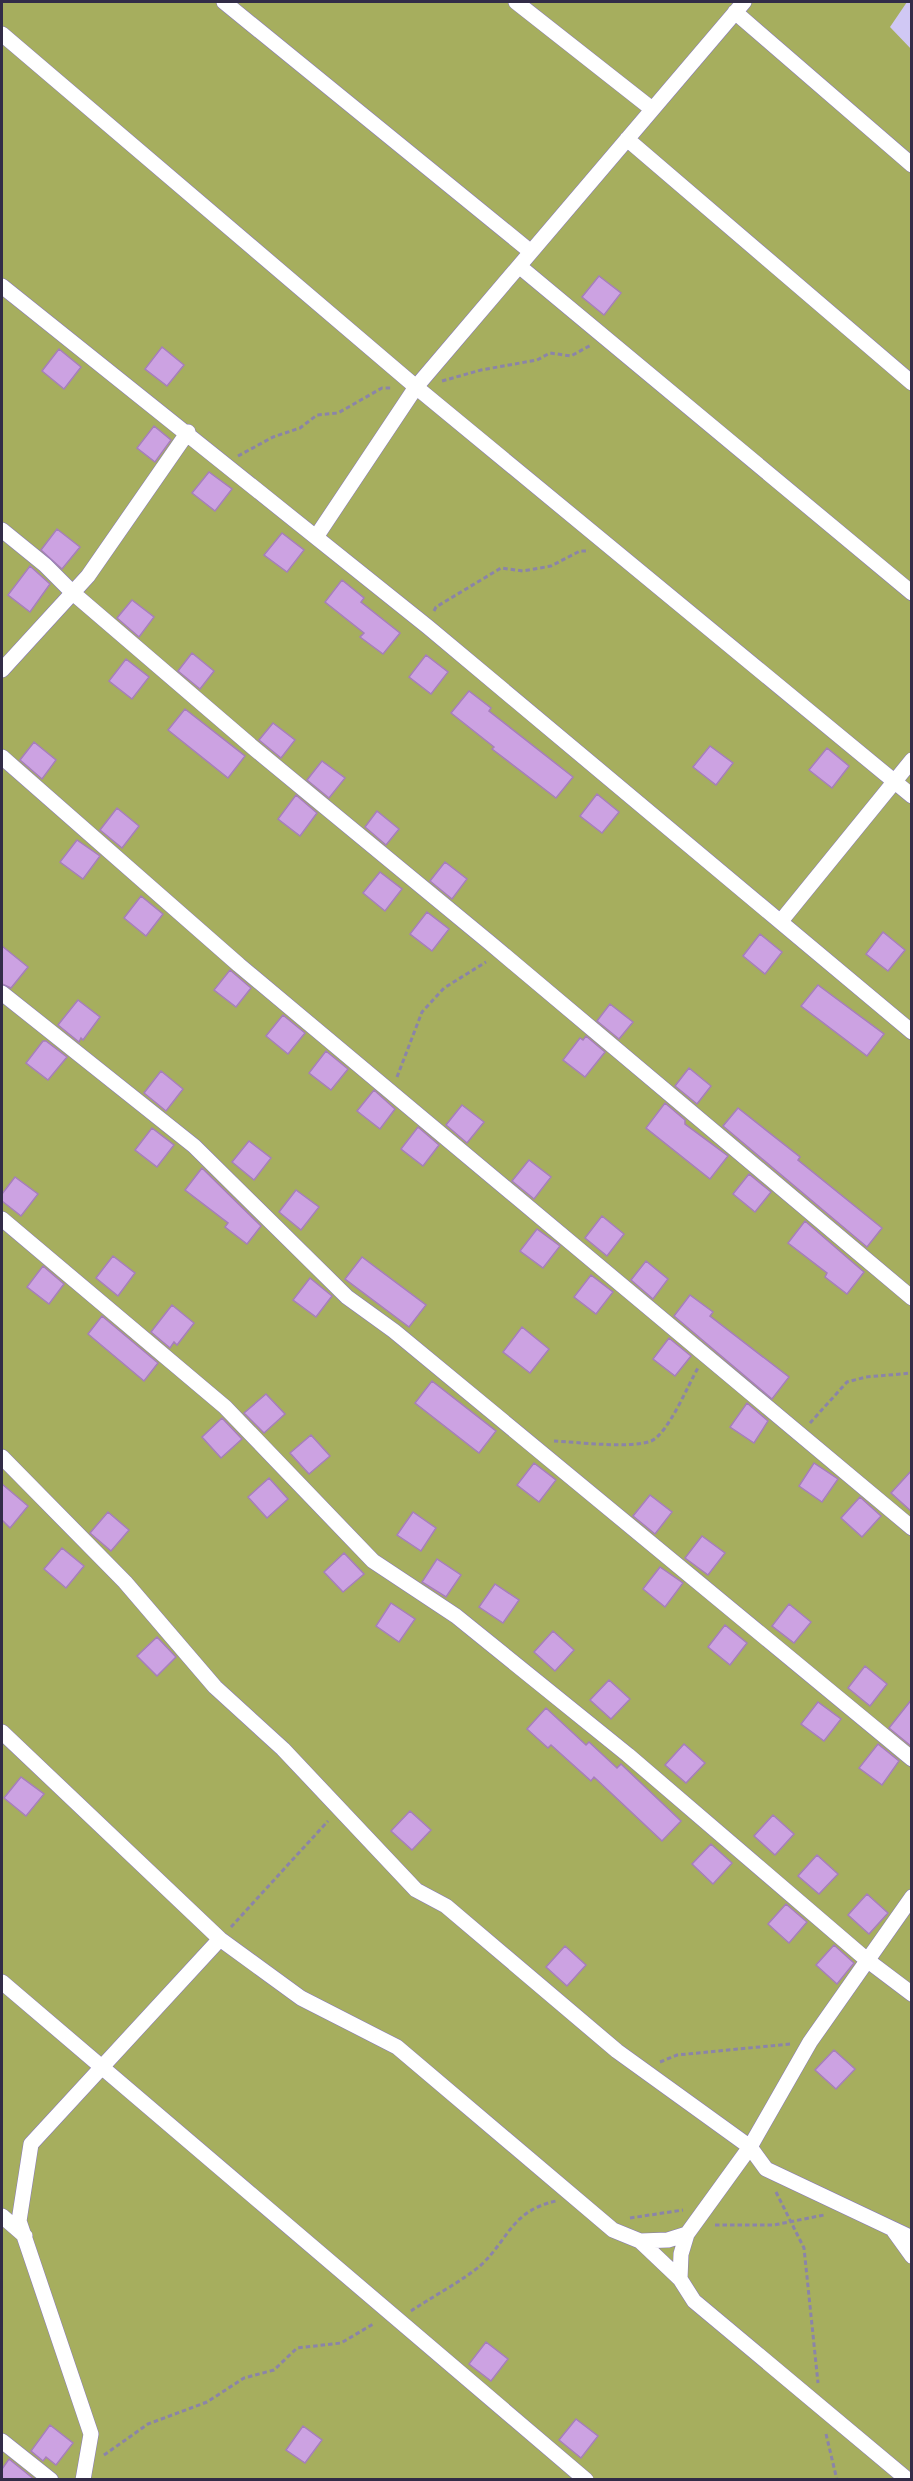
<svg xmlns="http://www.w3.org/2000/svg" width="913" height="2481" font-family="Inter,sans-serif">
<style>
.green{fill:#a6ae5e}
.building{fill:#cca2e2;stroke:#a67ebb;stroke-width:1.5}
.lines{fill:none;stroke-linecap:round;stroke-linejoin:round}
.street-casing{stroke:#8778bb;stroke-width:16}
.path{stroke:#8b84a9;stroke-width:3;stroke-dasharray:4.5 3;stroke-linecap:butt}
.street{stroke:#fff;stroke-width:15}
</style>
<rect width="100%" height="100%" fill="#d0c8f4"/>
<path class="green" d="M2,2H907L890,27L912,50L911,2479L2,2480Z"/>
<path class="building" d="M599,276L621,293L604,315L582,297Z
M162,347L184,365L167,386L145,369Z
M59,349L81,367L64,389L42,371Z
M154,426L171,440L155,462L137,448Z
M209,472L232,489L215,511L192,493Z
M57,529L80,547L62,569L41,550Z
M282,533L304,550L287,572L264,555Z
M30,566L50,584L30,612L8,595Z
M342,580L364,598L361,602L400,633L383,654L360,637L364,633L325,602Z
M132,600L154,617L139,637L117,618Z
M192,653L214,671L200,689L178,671Z
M426,655L448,672L431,694L409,677Z
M126,659L149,677L132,699L109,681Z
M469,691L491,708L489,711L573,777L556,798L492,749L494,747L451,713Z
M185,709L245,756L228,778L168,730Z
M273,723L295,740L281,758L259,740Z
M34,742L56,760L42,779L20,760Z
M710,746L733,763L716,785L693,767Z
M827,748L849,766L832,788L809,770Z
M322,761L345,778L329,798L307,780Z
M597,794L619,812L602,833L580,816Z
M296,795L317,813L300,836L278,819Z
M117,808L139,826L122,848L100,830Z
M377,811L399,829L386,845L365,827Z
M77,840L100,856L83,879L60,862Z
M445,862L467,879L452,899L430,881Z
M380,872L402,889L385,911L363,893Z
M141,896L163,914L146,936L124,918Z
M427,912L449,929L432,951L410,934Z
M883,932L905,950L888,971L866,954Z
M760,934L782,952L765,974L743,956Z
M2,946L28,967L11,988L2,984Z
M230,970L251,988L236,1007L214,990Z
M818,985L884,1034L867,1056L801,1006Z
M78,1000L100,1017L83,1040L81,1038L79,1042L58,1025Z
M610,1004L633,1022L619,1039L597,1021Z
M283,1015L305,1033L288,1054L266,1036Z
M586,1036L605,1052L585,1077L563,1060L580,1038L583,1040Z
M43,1041H46L67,1057L48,1080L26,1063Z
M326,1051L348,1069L331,1090L309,1073Z
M689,1068L711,1086L697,1104L675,1086Z
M161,1071L183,1089L166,1111L144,1093Z
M374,1090L395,1109L380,1129L357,1111Z
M665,1103L685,1120V1124L728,1156L710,1179L646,1128Z
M462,1105L484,1122L467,1143L446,1125Z
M738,1108L800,1157L798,1160L882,1228L867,1247L723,1126Z
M418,1127L439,1145L423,1166L401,1149Z
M152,1128L174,1145L157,1167L135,1150Z
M249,1141L271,1158L254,1180L232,1162Z
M529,1160L551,1177L534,1199L512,1181Z
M202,1168L261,1226L247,1244L225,1227L228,1223L185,1190Z
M749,1174L771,1192L755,1212L733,1194Z
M15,1177L38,1194L21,1216L2,1201V1194Z
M296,1190L319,1207L301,1230L279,1212Z
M602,1216L624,1234L607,1256L585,1238Z
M805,1221L864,1272L847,1294L825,1277L827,1273L788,1243Z
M537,1229L560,1246L543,1268L520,1251Z
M113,1256L135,1273L118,1296L96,1278Z
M362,1257L426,1305L409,1327L345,1279Z
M646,1261L668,1279L653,1299L631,1280Z
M43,1266L64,1284L49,1304L27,1287Z
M591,1275L613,1292L596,1314L574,1297Z
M310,1278L332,1296L316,1317L293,1300Z
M690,1295L713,1312L710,1316L789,1377L772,1399L674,1316Z
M172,1305L194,1323L177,1345L174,1342L170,1348L151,1332Z
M102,1316L158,1363L144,1381L88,1334Z
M522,1327L549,1349L530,1373L503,1352Z
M669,1338L691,1356L675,1376L653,1359Z
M432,1381L496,1431L479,1453L415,1403Z
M266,1394L285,1414L264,1433L244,1413Z
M747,1403L768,1421L754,1443L730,1427Z
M222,1418L242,1439L221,1458L202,1437Z
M311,1435L330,1456L309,1474L290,1453Z
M534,1463L556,1480L539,1502L517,1485Z
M814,1463L838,1479L822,1502L799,1486Z
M912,1470V1512L891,1493Z
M269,1478L288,1499L267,1518L248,1497Z
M2,1484L28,1506L10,1528L2,1520Z
M650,1495L672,1512L655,1534L633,1516Z
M860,1497L881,1516L862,1537L841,1518Z
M108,1512L129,1530L111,1551L90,1533Z
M413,1512L436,1528L421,1551L397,1535Z
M702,1536L725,1553L708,1575L685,1558Z
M62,1548L84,1566L66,1588L44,1569Z
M344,1553L364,1574L343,1592L324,1572Z
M437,1559L461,1575L446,1597L422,1582Z
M660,1567L683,1583L665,1607L643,1589Z
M495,1584L519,1600L503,1623L479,1607Z
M391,1603L415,1619L399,1642L376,1626Z
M789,1604L811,1622L794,1643L772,1626Z
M725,1625L747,1643L730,1665L708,1647Z
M553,1631L574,1650L555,1671L534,1652Z
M157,1637L176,1657L157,1676L137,1656Z
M865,1666L887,1684L870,1706L848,1688Z
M609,1680L630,1699L611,1719L590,1700Z
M912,1699V1745L911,1746L889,1728Z
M818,1702L841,1719L824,1741L801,1724Z
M546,1708L586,1745L589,1742L617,1768L621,1764L681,1821L662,1841L594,1777L591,1781L551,1745L548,1748L527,1729Z
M684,1744L705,1763L686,1783L665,1765Z
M878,1744L899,1761L882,1785L859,1768Z
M21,1777L44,1794L26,1816L4,1798Z
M410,1811L431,1830L412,1850L391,1831Z
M773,1815L794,1834L775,1855L754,1836Z
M711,1844L732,1863L713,1884L692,1864Z
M817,1855L838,1874L819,1894L798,1876Z
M867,1894L888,1913L869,1934L848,1915Z
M786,1904L807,1922L789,1943L768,1924Z
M834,1945L854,1963L837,1984L816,1965Z
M565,1946L586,1965L567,1986L546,1967Z
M834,2050L855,2069L836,2089L815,2070Z
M486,2342L508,2359L491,2381L469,2364Z
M576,2419L598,2436L581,2458L559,2440Z
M50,2425L73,2443L56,2465L46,2457L43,2461L31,2451Z
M303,2426L322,2440L305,2463L286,2450Z
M9,2459L35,2480H2V2469Z"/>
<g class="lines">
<defs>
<path id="street" d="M224,2L531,252
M516,2L652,109
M735,12L912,165
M2,34L416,387L912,796
M627,139L912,383
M519,266L912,593
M2,286L428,627L912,1032
M2,530L45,565L73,593L256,750L490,943L912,1298
M316,537L416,387L744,2
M2,670L88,576L188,432
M2,757L239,965L912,1528
M781,921L912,760
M2,993L194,1146L347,1297L394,1331L912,1759
M2,1219L225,1407L373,1561L456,1616L628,1755L867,1960L912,1994
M2,1457L125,1582L215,1687L283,1749L416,1890L446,1906L617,2051L750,2147L766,2169L912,2238
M2,1732L220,1939
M2,1982L586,2480
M2,2216L25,2236
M894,2231L912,2256
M640,2241L680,2279L694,2301L908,2480
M680,2279L681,2254L687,2234
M2,2441L51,2480
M83,2480L91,2434L19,2221L31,2144L220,1939L301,1998L397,2047L613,2230L640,2241L668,2240L687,2234L750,2147L810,2042L912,1897"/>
</defs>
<use href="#street" class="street-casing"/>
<path class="path" d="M442,381L481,370L537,360L550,353L571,356L591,345
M238,456L273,437L300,428L317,415L338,413L382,388H391
M434,611L436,607L501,568L523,571L551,566L580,551H589
M397,1077L422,1012L444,988L486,962
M810,1423L847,1382L866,1377L912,1373
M554,1441C576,1442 632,1449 651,1441C668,1434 688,1385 698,1368
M231,1927L328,1821
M660,2062L677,2055L790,2044
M776,2192L804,2248L818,2383
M630,2218L683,2210
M715,2225H774L824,2215
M411,2311C430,2298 464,2280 481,2265C509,2239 511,2211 556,2201
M826,2434L837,2480
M104,2455L148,2424L207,2402L244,2378L274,2370L297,2348L341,2343L375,2323"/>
<use href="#street" class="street"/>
</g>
<rect width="913" height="2481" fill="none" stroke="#322c48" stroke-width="6"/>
</svg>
